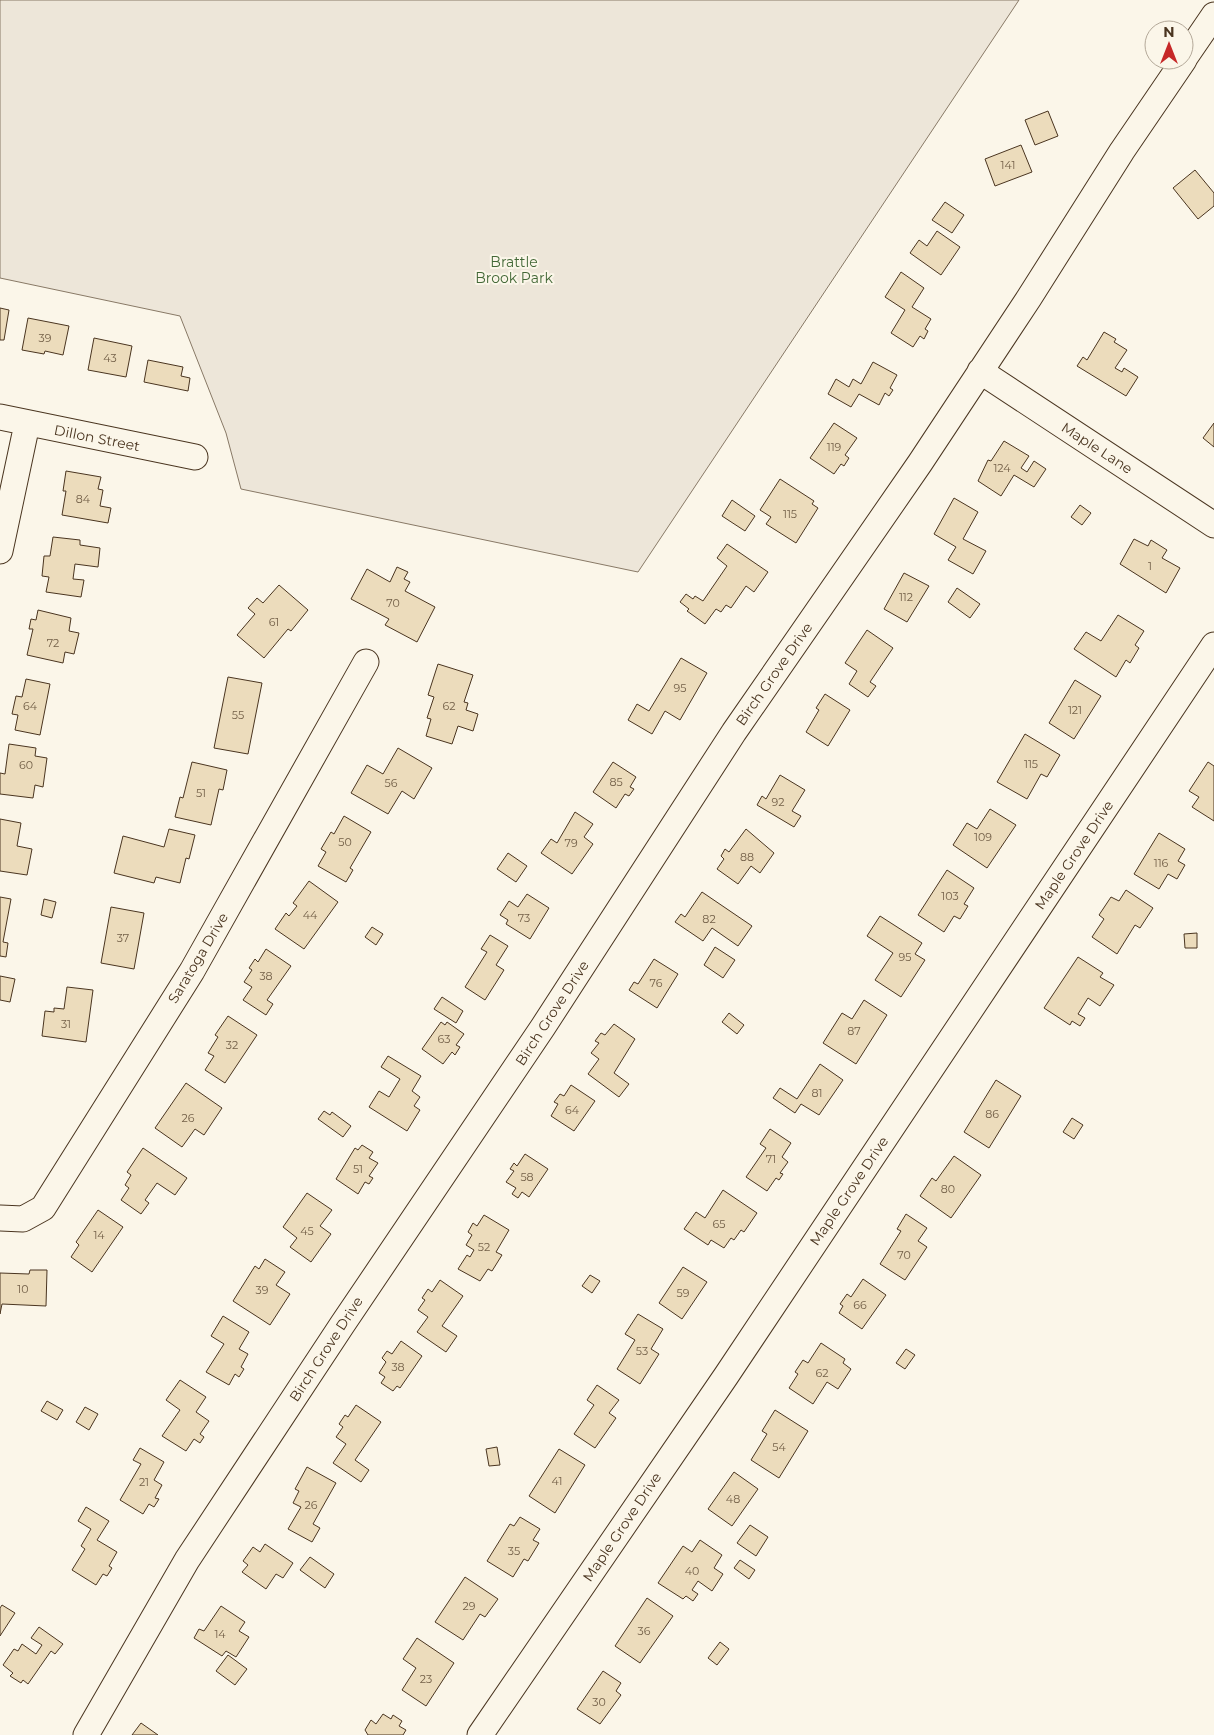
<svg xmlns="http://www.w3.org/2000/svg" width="1214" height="1735" font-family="Montserrat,sans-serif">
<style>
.green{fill:#ede6d9;stroke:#887966}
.building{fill:#ecdcbc;stroke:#4a3520}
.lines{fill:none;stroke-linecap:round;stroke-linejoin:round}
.minor-casing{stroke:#4a3520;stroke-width:27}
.minor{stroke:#fbf6e9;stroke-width:25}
.labels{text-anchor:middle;stroke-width:4;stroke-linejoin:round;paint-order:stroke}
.number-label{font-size:11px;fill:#725f47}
.park-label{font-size:14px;fill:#436837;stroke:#fbf6e9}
.street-label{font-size:14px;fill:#4a3520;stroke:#fbf6e9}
</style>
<rect width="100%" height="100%" fill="#fbf6e9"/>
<path class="green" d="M0,0H1019L638,572L241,489L226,433L180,316L0,278Z"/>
<path class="building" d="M1048,111L1058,136L1035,145L1025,120Z
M1021,145L1032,172L995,186L985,159Z
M1195,170L1214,193V206L1198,219L1173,188Z
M945,202L964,215L952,233L932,220Z
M937,231L960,247L941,275L910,253L919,240L927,246Z
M901,272L924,288L912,307L931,319L925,329L928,331L924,339L920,336L913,347L891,333L905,310L885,297Z
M0,308L9,310L4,340H0Z
M28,318L69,326L63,355L45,351L44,354L22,350Z
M1104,332L1116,339L1114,342L1127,350L1115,368L1122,372L1124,368L1138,377L1126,396L1077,366L1083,357L1087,360Z
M94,338L132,346L126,377L88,370Z
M148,360L183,367L181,376L190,378L188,391L144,382Z
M873,362L897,375L890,388L893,390L889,396L885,393L879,405L859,394L851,407L828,394L836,379L849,387L853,379L861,384Z
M834,423L857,438L845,455L849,458L844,466L841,464L834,474L810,458Z
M1214,423V447L1203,438Z
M1004,441L1029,456L1021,468L1027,472L1034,461L1046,469L1034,487L1014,475L1001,496L978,481L988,460L991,461Z
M66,471L101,477L98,489L103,490L100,506L111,508L108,523L62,515L66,491H63Z
M780,479L814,501L812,504L818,508L796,543L766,524L771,517L760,510Z
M954,498L978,512L963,539L986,551L973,574L948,560L956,547L934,534Z
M732,500L755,516L745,531L722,516Z
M1080,505L1091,513L1082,525L1071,517Z
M53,537L80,540V545L100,548L98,567L75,564L73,579L84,580L81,597L46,592L49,577L42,576L44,556H50Z
M1134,539L1148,546L1151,540L1167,550L1162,558L1180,568L1166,593L1120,564Z
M727,544L768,572L754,592L746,586L731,608L726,605L721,612L716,609L705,624L687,611L689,609L680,602L686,594L693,599L695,596L703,601L727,566L717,558Z
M397,567L408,572L404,579L410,582L405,591L435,607L417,642L385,625L389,619L351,599L367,569L390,582Z
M904,573L929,586L907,622L884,609Z
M279,585L308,610L291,631L288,629L264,658L237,635L255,614L248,608L257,598L263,603Z
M957,588L980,604L970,618L948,602Z
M38,610L71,618L69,631L79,633L74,654L65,652L63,663L27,655L33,629H29L31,619L36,620Z
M1118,615L1144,631L1135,645L1139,648L1130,663L1126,660L1116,677L1074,649L1086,632L1101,641Z
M867,630L893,648L870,682L876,686L868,697L849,684L857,671L845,663Z
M681,658L707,673L680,720L665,711L652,734L628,720L637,704L649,711Z
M438,664L473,675L464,702L468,703L466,710L478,714L473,731L458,726L452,744L426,736L431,719L427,718L434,697L428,695Z
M228,677L262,683L248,754L214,748Z
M26,679L50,684L40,735L15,730L18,715L12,714L16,696L22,697Z
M1075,680L1101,696L1074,739L1049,723Z
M825,694L850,710L828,746L806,732L819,710L816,708Z
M1025,734L1060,755L1047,777L1041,774L1027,799L997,782Z
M9,744L36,748L35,756L47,758L43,787L35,785L33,798L0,794V773L5,774Z
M398,748L432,768L414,799L402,791L388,814L351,793L367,765L383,774Z
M192,762L227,770L223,790L219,789L211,825L175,817L180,797L183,798Z
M613,762L636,777L630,787L634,789L629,796L625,794L616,808L593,792Z
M1208,762L1214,766V821L1192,807L1199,797L1189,791Z
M780,775L805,790L792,811L801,816L794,827L757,805L762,796L766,799Z
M990,809L1016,825L987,868L953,845L967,823L977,829Z
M575,812L593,824L584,837L593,844L572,874L541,853L551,839L557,843Z
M344,816L371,832L350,868L353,870L346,882L318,866L326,852L321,849L331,832L334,834Z
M0,819L21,823L17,846L32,849L27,875L0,871Z
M169,829L195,835L189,859L186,858L180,883L156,877L154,883L114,873L123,836L164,847Z
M746,829L774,853L760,873L751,866L738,884L717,869L724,859L721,856L725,849L729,852Z
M1159,833L1185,849L1178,861L1185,865L1177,879L1168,874L1159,889L1134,874Z
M508,853L527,866L516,882L497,869Z
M947,870L974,888L964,904L968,906L960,919L954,916L944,932L918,915Z
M309,881L338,902L304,949L275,929L286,913L289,916L297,906L293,903Z
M1126,890L1153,908L1140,928L1135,925L1117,954L1092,937L1104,919L1099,915L1111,897L1119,901Z
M702,892L752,926L738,946L712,928L703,941L675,922L681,914L685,917Z
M527,894L549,908L530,939L506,924L508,920L500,915L509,901L518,907Z
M0,897L11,899L3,942L8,943L6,957L0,956Z
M44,899L56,902L52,918L41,915Z
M111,907L144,913L134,969L101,963Z
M880,916L922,943L915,954L925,960L901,997L875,980L893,953L867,936Z
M372,927L383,934L376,945L365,937Z
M1197,933V948H1185L1184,934Z
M490,935L508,946L496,965L504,970L485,1000L465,987L487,952L481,949Z
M715,947L735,960L723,978L704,965Z
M266,949L291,966L267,1000L273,1004L266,1015L243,1000L252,987L244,982L252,970L249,968L255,959L258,962Z
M1078,957L1103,973L1100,977L1114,985L1100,1006L1088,998L1078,1014L1085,1018L1080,1026L1072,1021L1070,1025L1044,1008Z
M654,959L678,974L657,1008L629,990L634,982L638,984Z
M0,976L15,979L10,1002L0,1000Z
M67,987L93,990L86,1042L42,1036L45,1011L54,1012V1008L64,1009Z
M442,997L463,1011L456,1023L434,1009Z
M864,1000L887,1015L856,1064L823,1043L842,1013L852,1019Z
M729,1013L744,1025L737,1034L722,1022Z
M228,1016L257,1035L225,1083L205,1070L214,1056L208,1053L218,1037L215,1035Z
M441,1022L445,1025L447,1022L464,1034L456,1045L460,1047L455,1055L452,1052L443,1064L422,1049Z
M614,1024L635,1039L614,1073L629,1084L619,1097L588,1074L599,1059L591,1053L599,1043L595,1041L601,1033L605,1035Z
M388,1056L421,1076L412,1091L420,1097L414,1106L420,1110L407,1131L369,1107L379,1091L389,1097L400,1079L381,1067Z
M820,1064L843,1080L819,1115L801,1104L795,1113L773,1098L780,1088L797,1099Z
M996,1080L1021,1096L989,1148L964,1132Z
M186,1083L222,1108L204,1135L195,1129L182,1147L155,1128Z
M571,1085L595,1101L574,1131L551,1116L558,1104L554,1102L560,1094L564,1096Z
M324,1111L330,1115L332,1112L351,1126L343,1137L318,1119Z
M1072,1118L1083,1125L1074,1139L1063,1132Z
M770,1129L791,1143L782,1157L788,1162L780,1173L783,1174L779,1180L776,1178L767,1191L746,1177L766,1148L760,1144Z
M362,1145L373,1152L369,1158L378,1163L369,1176L373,1178L369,1184L365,1182L358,1194L336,1179L355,1148L358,1150Z
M143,1148L187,1178L175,1195L157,1183L145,1200L149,1203L141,1214L121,1200L129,1188L125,1185L131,1175L127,1172Z
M525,1154L548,1169L529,1197L522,1192L518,1198L512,1194L516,1188L506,1182L514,1171L510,1169L514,1163L517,1166Z
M954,1156L981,1175L951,1218L920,1196L932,1178L936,1181Z
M723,1190L757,1213L744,1232L741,1230L734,1240L731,1238L724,1248L711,1240L708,1245L684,1229L696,1212L705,1218Z
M307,1193L332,1210L320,1226L331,1234L311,1262L290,1247L297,1238L283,1227Z
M98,1210L123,1227L92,1272L71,1257L79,1245L76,1242Z
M906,1214L927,1228L918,1241L927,1247L905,1280L880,1264L901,1231L897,1229Z
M484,1215L509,1230L496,1252L502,1255L492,1271L488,1269L480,1281L458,1269L467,1255L470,1257L474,1250L466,1245L472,1235L468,1232L473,1223L477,1226Z
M265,1259L285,1272L276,1285L290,1294L270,1325L233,1301L255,1266L259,1269Z
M683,1267L707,1282L682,1319L659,1303Z
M30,1270H47L46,1306L2,1304L0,1314V1273L29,1274Z
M590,1275L600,1281L592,1293L582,1286Z
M863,1279L886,1295L862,1329L839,1313L843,1306L840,1304L847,1294L851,1297Z
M440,1280L463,1296L442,1326L457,1336L446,1352L417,1332L428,1317L418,1310L425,1300L422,1298L428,1289L432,1292Z
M638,1314L663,1329L651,1349L659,1354L640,1384L617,1369L635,1340L625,1334Z
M223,1316L249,1332L239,1349L248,1354L241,1367L244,1369L239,1377L235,1374L229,1385L206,1372L224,1344L211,1336Z
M401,1341L422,1356L400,1388L397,1386L393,1391L381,1383L385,1377L379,1373L386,1362L382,1358L387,1351L392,1354Z
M821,1343L845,1359L843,1363L851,1369L838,1389L827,1382L813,1404L789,1388L798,1374L795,1372L803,1360L808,1363Z
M906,1349L915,1355L905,1369L896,1363Z
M180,1380L206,1397L196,1412L209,1421L200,1434L204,1437L200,1443L194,1439L186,1451L162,1436L180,1410L166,1400Z
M597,1385L619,1400L609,1413L616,1418L595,1448L574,1434L594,1405L587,1400Z
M47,1401L63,1410L57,1420L41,1411Z
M356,1405L381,1422L355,1460L369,1470L361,1482L333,1463L346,1444L336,1437L343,1427L339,1424L345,1415L348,1417Z
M85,1407L98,1414L89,1430L76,1422Z
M775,1410L808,1431L779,1478L751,1460L767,1434L762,1431Z
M497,1447L500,1465L489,1466L486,1449Z
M140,1448L164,1462L154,1480L162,1485L155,1498L159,1499L154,1507L149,1504L143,1514L120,1500L141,1464L133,1460Z
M559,1449L585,1465L555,1513L529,1496Z
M307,1467L336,1483L313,1524L320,1528L312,1542L288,1529L301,1507L293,1503L299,1491L295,1489Z
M734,1472L758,1489L732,1526L708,1509Z
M86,1507L109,1521L97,1540L117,1552L109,1566L112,1568L107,1576L103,1574L96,1585L72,1570L85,1549L81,1546L91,1529L78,1521Z
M520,1517L540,1529L533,1540L539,1543L528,1561L524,1559L513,1577L487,1561L510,1524L514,1526Z
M750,1525L768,1537L756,1556L737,1543Z
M700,1540L722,1555L714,1568L723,1574L712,1591L698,1581L692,1590L698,1594L693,1601L686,1596L683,1599L658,1583L683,1546L692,1552Z
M265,1544L293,1563L283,1578L276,1574L266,1589L242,1572L248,1565L243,1561L253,1547L260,1552Z
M310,1557L334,1574L325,1588L300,1570Z
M740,1560L755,1570L749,1579L734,1568Z
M465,1577L498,1599L485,1617L480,1614L463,1640L435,1622Z
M647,1598L673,1616L640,1663L615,1646Z
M2,1605L15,1613L0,1636V1608Z
M221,1606L245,1622L239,1631L249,1637L236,1657L226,1651L222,1656L194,1638L199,1629L204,1631Z
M39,1627L63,1644L55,1654L51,1651L28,1684L23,1680L21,1683L10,1676L13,1673L3,1665L14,1649L18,1651L22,1644L36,1654L42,1645L31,1638Z
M417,1638L454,1663L426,1706L402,1690L416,1668L403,1659Z
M720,1642L729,1649L717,1665L708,1658Z
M228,1655L247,1669L235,1685L216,1671Z
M603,1671L621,1683L616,1691L621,1695L600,1724L577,1709Z
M383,1714L391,1719L393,1715L402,1721L399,1726L406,1730L403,1735H368L365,1730L371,1720L376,1724Z
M141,1723L158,1735H132Z"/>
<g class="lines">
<defs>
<path id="minor" d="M1184,59L1214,15
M980,371L1214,525
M0,417L195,457
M0,551L27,424
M0,1218L23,1219L43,1208L192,971L366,662
M86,1735L187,1560L342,1325L543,1027L734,732L920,463L1029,298L1122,151L1184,60
M480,1735L726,1376L1214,645"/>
</defs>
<use href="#minor" class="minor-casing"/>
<use href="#minor" class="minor"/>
</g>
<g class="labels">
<g class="number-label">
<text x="1008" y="169">141</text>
<text x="45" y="342">39</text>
<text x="110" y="362">43</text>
<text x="834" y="451">119</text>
<text x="1002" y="472">124</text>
<text x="83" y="503">84</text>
<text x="790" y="518">115</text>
<text x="1150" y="570">1</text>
<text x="906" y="601">112</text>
<text x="393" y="607">70</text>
<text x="274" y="626">61</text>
<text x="53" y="647">72</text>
<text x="680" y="692">95</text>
<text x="30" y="710">64</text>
<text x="449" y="710">62</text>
<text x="1075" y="714">121</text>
<text x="238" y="719">55</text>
<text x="1031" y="768">115</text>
<text x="26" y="769">60</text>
<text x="616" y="786">85</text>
<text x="391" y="787">56</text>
<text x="201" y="797">51</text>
<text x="778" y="806">92</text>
<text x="983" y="841">109</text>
<text x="345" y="846">50</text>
<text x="571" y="847">79</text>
<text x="747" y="861">88</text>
<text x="1161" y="867">116</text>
<text x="950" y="900">103</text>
<text x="310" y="919">44</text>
<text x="524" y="922">73</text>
<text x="709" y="923">82</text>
<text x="123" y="942">37</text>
<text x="905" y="961">95</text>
<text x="266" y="980">38</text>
<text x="656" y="987">76</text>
<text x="66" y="1028">31</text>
<text x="854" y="1035">87</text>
<text x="444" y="1043">63</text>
<text x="232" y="1049">32</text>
<text x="817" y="1097">81</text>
<text x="572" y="1114">64</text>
<text x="992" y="1118">86</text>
<text x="188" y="1122">26</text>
<text x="771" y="1163">71</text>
<text x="358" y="1173">51</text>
<text x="527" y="1181">58</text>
<text x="948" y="1193">80</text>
<text x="719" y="1228">65</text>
<text x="307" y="1235">45</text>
<text x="99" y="1239">14</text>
<text x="484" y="1251">52</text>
<text x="904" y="1259">70</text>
<text x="23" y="1293">10</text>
<text x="262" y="1294">39</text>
<text x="683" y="1297">59</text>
<text x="860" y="1309">66</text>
<text x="642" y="1355">53</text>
<text x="398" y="1371">38</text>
<text x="822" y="1377">62</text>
<text x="779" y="1451">54</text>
<text x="557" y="1485">41</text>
<text x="144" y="1486">21</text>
<text x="733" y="1503">48</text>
<text x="311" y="1509">26</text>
<text x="514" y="1555">35</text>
<text x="692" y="1575">40</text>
<text x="469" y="1610">29</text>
<text x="644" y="1635">36</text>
<text x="220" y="1638">14</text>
<text x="426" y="1683">23</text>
<text x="599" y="1706">30</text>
</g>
<g class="park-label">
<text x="514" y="267">Brattle<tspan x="514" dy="16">Brook Park</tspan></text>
</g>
<g class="street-label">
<text transform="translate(97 438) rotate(11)" y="5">Dillon Street</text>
<text transform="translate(1097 448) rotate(33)" y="5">Maple Lane</text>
<text transform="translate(774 674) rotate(-55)" y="5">Birch Grove Drive</text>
<text transform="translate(1074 855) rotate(-56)" y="5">Maple Grove Drive</text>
<text transform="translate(198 958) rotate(-59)" y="5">Saratoga Drive</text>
<text transform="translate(552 1013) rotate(-57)" y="5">Birch Grove Drive</text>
<text transform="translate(849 1191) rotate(-56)" y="5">Maple Grove Drive</text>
<text transform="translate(326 1349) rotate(-57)" y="5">Birch Grove Drive</text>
<text transform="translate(622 1527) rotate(-56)" y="5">Maple Grove Drive</text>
</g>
</g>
<g transform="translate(1169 45)"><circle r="24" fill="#fbf6e9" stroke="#b4a999"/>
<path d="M0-4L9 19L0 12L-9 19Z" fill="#c62828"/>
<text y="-8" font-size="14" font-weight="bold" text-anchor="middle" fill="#4a3520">N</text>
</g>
</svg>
